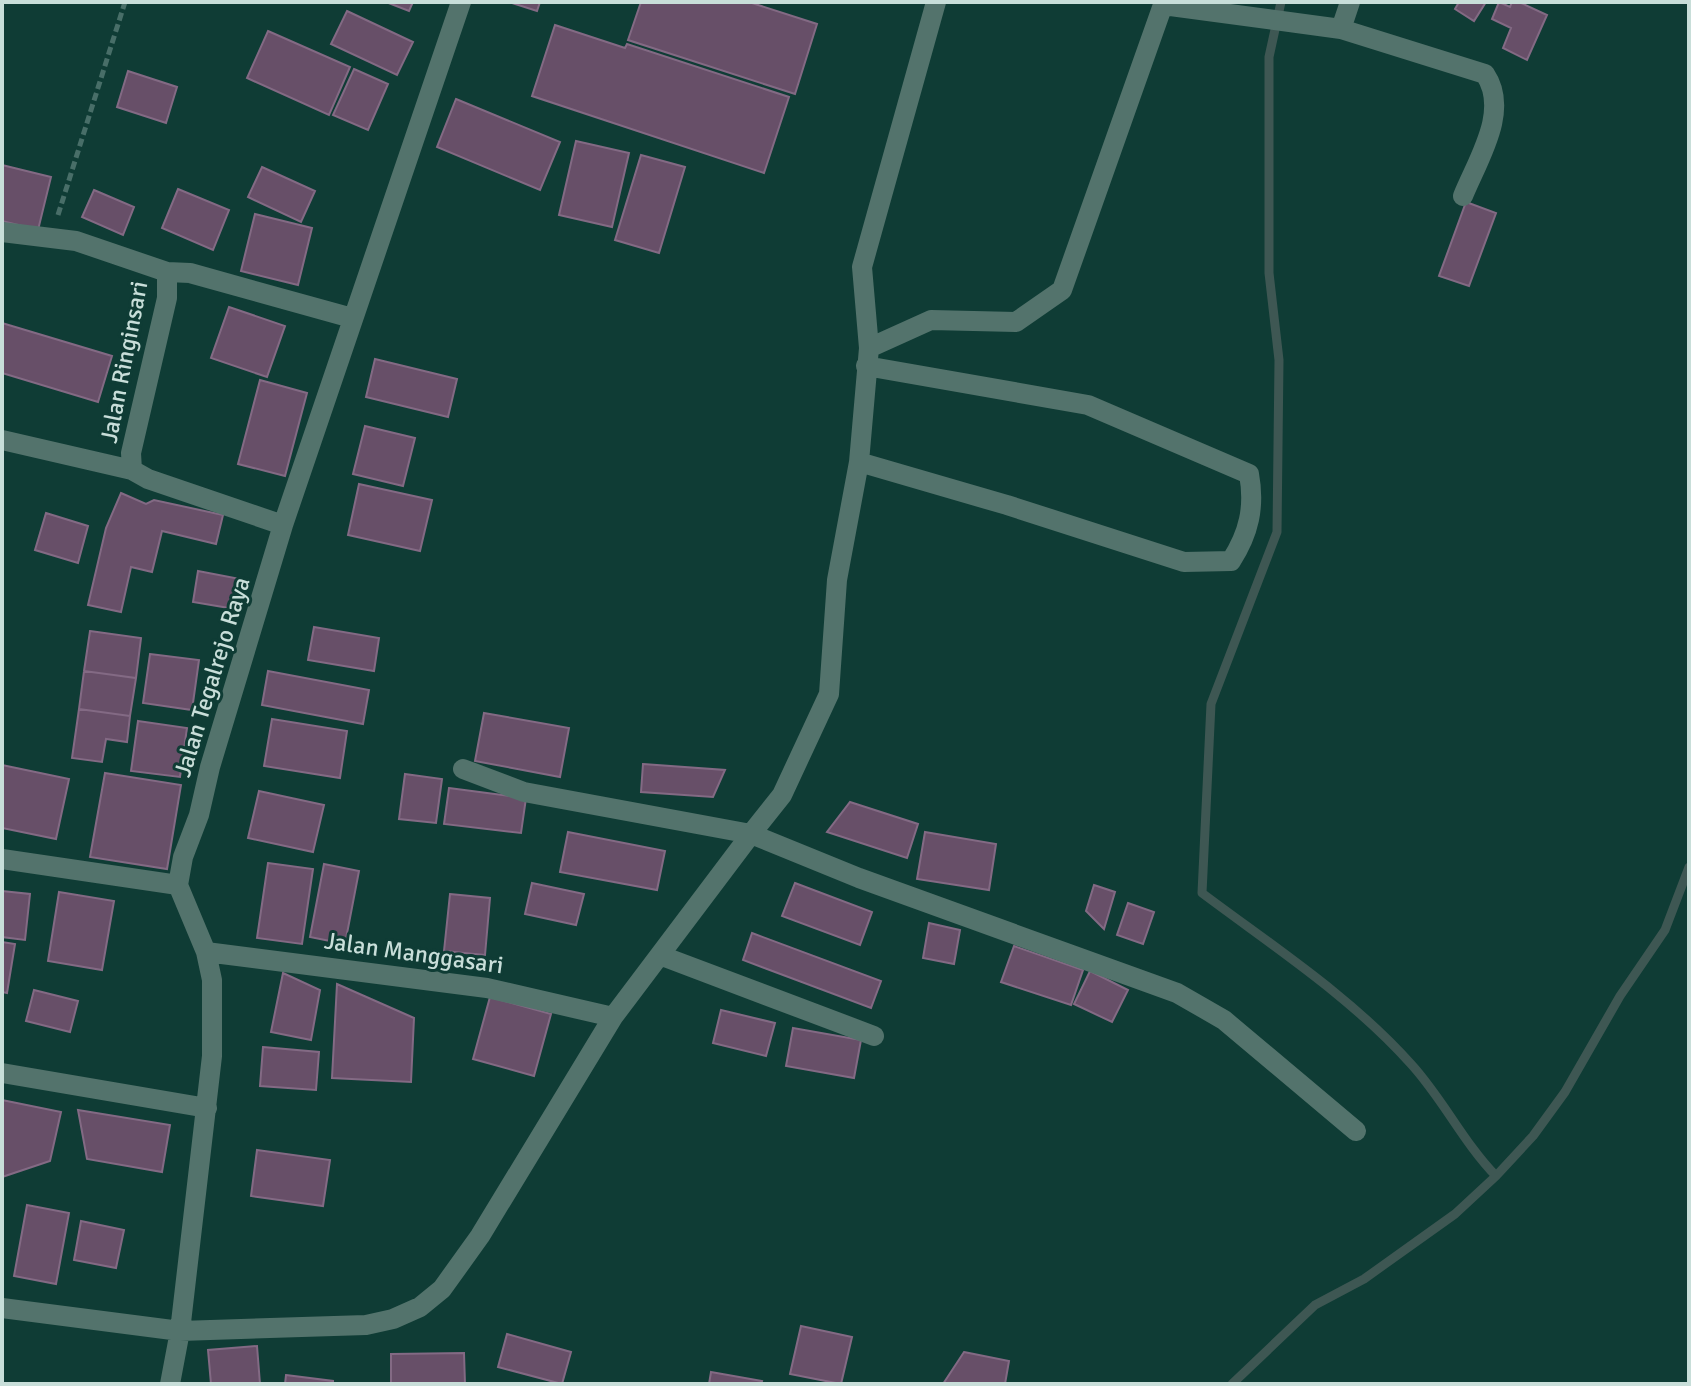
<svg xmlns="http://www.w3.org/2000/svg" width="1691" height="1386" font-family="Signika,sans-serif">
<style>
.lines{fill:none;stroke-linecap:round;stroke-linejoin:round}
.stream{stroke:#3e5753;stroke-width:9}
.building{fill:#674f68;stroke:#836a84;stroke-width:2}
.path{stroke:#486e68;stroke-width:5;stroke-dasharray:8 4;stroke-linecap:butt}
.minor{stroke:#53736c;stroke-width:20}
.labels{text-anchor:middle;stroke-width:6;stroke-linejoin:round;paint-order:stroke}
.street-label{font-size:24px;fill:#c8ded9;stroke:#0f3c35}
</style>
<rect width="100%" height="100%" fill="#0f3c35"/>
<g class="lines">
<path class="stream" d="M1281,2L1269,57V273L1279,360L1277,532L1211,704L1202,893C1274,947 1351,997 1411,1064C1443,1099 1463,1142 1496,1176
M1232,1384L1315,1305L1364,1279L1455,1214L1496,1176L1533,1136L1565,1092L1620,996L1665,930L1689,867"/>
</g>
<path class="building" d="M386,2H413L409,11Z
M509,2H540L537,11Z
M641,2H749L817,24L795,94L628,40Z
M1459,2H1486L1474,21L1455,9Z
M1499,2L1510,7L1512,2H1519L1547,15L1527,60L1503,48L1511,28L1492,19Z
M347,11L413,42L397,75L331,44Z
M555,25L625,48L627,44L789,97L764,173L532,96Z
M268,31L350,67L329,115L247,78Z
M354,69L388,84L368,130L333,115Z
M128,71L177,87L166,123L117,107Z
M456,99L560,142L540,190L437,147Z
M576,141L629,153L612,227L559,215Z
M641,155L685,167L659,253L615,240Z
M2,165L51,177L38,230L2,221Z
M262,167L315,191L301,222L248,197Z
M178,189L229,210L213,250L162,228Z
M94,190L134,207L123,235L82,217Z
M1466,202L1496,213L1469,286L1439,276Z
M255,214L312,228L298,285L241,271Z
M229,307L285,326L267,377L211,358Z
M2,323L112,356L98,402L2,373Z
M375,359L457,379L448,417L366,397Z
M260,380L307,393L285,476L238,464Z
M365,426L415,438L403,486L353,474Z
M359,484L432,500L420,551L348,535Z
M121,493L146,504L154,500L223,515L216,544L162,531L152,572L131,567L121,612L88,605L106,528Z
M46,513L88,526L78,563L35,550Z
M198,571L240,579L235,609L193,602Z
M314,627L379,638L374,671L308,660Z
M90,631L141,638L136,678L84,671Z
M150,654L199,660L192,710L143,703Z
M84,671L136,678L130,716L79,709Z
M268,671L369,690L363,724L262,705Z
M79,709L130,716L127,742L106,739L102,762L72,758Z
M484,713L569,728L560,777L475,761Z
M272,719L347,731L340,778L264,766Z
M138,721L187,728L180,777L131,771Z
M643,764L725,770L713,797L641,792Z
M2,765L69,779L56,839L2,828Z
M105,773L181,785L167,869L90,857Z
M405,774L442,779L436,823L399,819Z
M449,788L526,798L521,833L444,824Z
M259,791L324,805L313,852L248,838Z
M850,802L918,824L907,858L827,832Z
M568,832L665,851L657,890L560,872Z
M925,832L996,844L989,890L917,879Z
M268,863L313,869L302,944L257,938Z
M324,864L359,871L345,944L310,937Z
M532,883L584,894L576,925L525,914Z
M795,883L872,912L860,945L782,916Z
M1094,885L1115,892L1104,929L1086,911Z
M2,891L30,894L25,940L2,937Z
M59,892L114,901L102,970L48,961Z
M450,894L490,898L485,955L444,951Z
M1128,903L1154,912L1143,944L1117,935Z
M929,923L960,930L954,964L923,958Z
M752,933L881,981L871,1008L743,960Z
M2,942L15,944L7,993L2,992Z
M1014,946L1083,970L1071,1005L1001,982Z
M1090,971L1128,990L1112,1022L1074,1004Z
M283,973L320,990L311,1040L271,1032Z
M337,984L414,1018L411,1082L332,1078Z
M34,990L78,1001L70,1032L26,1021Z
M490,997L551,1014L534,1076L473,1059Z
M721,1010L775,1023L766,1056L713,1043Z
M793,1028L861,1040L854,1078L786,1066Z
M263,1047L319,1052L316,1090L260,1086Z
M2,1100L61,1112L50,1161L2,1177Z
M78,1110L170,1125L162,1172L87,1159Z
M257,1150L330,1160L323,1206L251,1196Z
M27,1205L69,1213L56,1284L14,1276Z
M81,1221L124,1230L116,1268L74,1260Z
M801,1326L852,1337L841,1384L790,1374Z
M507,1334L571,1352L562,1384L498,1367Z
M257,1346L260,1384H211L208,1350Z
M964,1352L1009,1361L1005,1384H943Z
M464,1353L465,1384H391V1354Z
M711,1372L762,1381L761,1384H709Z
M286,1375L333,1381V1384H285Z"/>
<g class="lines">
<path class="path" d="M58,215L125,2"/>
<path class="minor" d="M1163,5L1341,29L1485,74C1510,111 1478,159 1463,196
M1341,29L1350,2
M2,232L76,241L167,272V298L131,453L132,470L148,479L283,525
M167,272L190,273L352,318
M869,348L862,267L936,2
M2,440L132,470
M859,462L1007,505L1184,562L1231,561C1249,533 1255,507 1249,474L1088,405L866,366
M463,769L524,792L751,834L782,795L829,694L837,580L859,462L869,348L931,320L1016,322L1062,290L1164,2
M2,859L178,885
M206,952L487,988L613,1017
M662,956L874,1036
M2,1073L207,1108
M2,1308L180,1331L366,1325L393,1319L420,1307L442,1289L480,1236L613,1017L751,834L859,878L1177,993L1224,1020L1356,1131
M170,1384L180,1331L212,1056V980L206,952L178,885L183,857L199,815L210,767L283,525L461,2"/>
</g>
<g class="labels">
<g class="street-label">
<text transform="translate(124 362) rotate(-79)" y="8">Jalan Ringinsari</text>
<text transform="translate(212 677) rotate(-73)" y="8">Jalan Tegalrejo Raya</text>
<text transform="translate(414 953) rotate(8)" y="8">Jalan Manggasari</text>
</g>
</g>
<rect width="1691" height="1386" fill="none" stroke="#c8ded9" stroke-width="8"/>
</svg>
